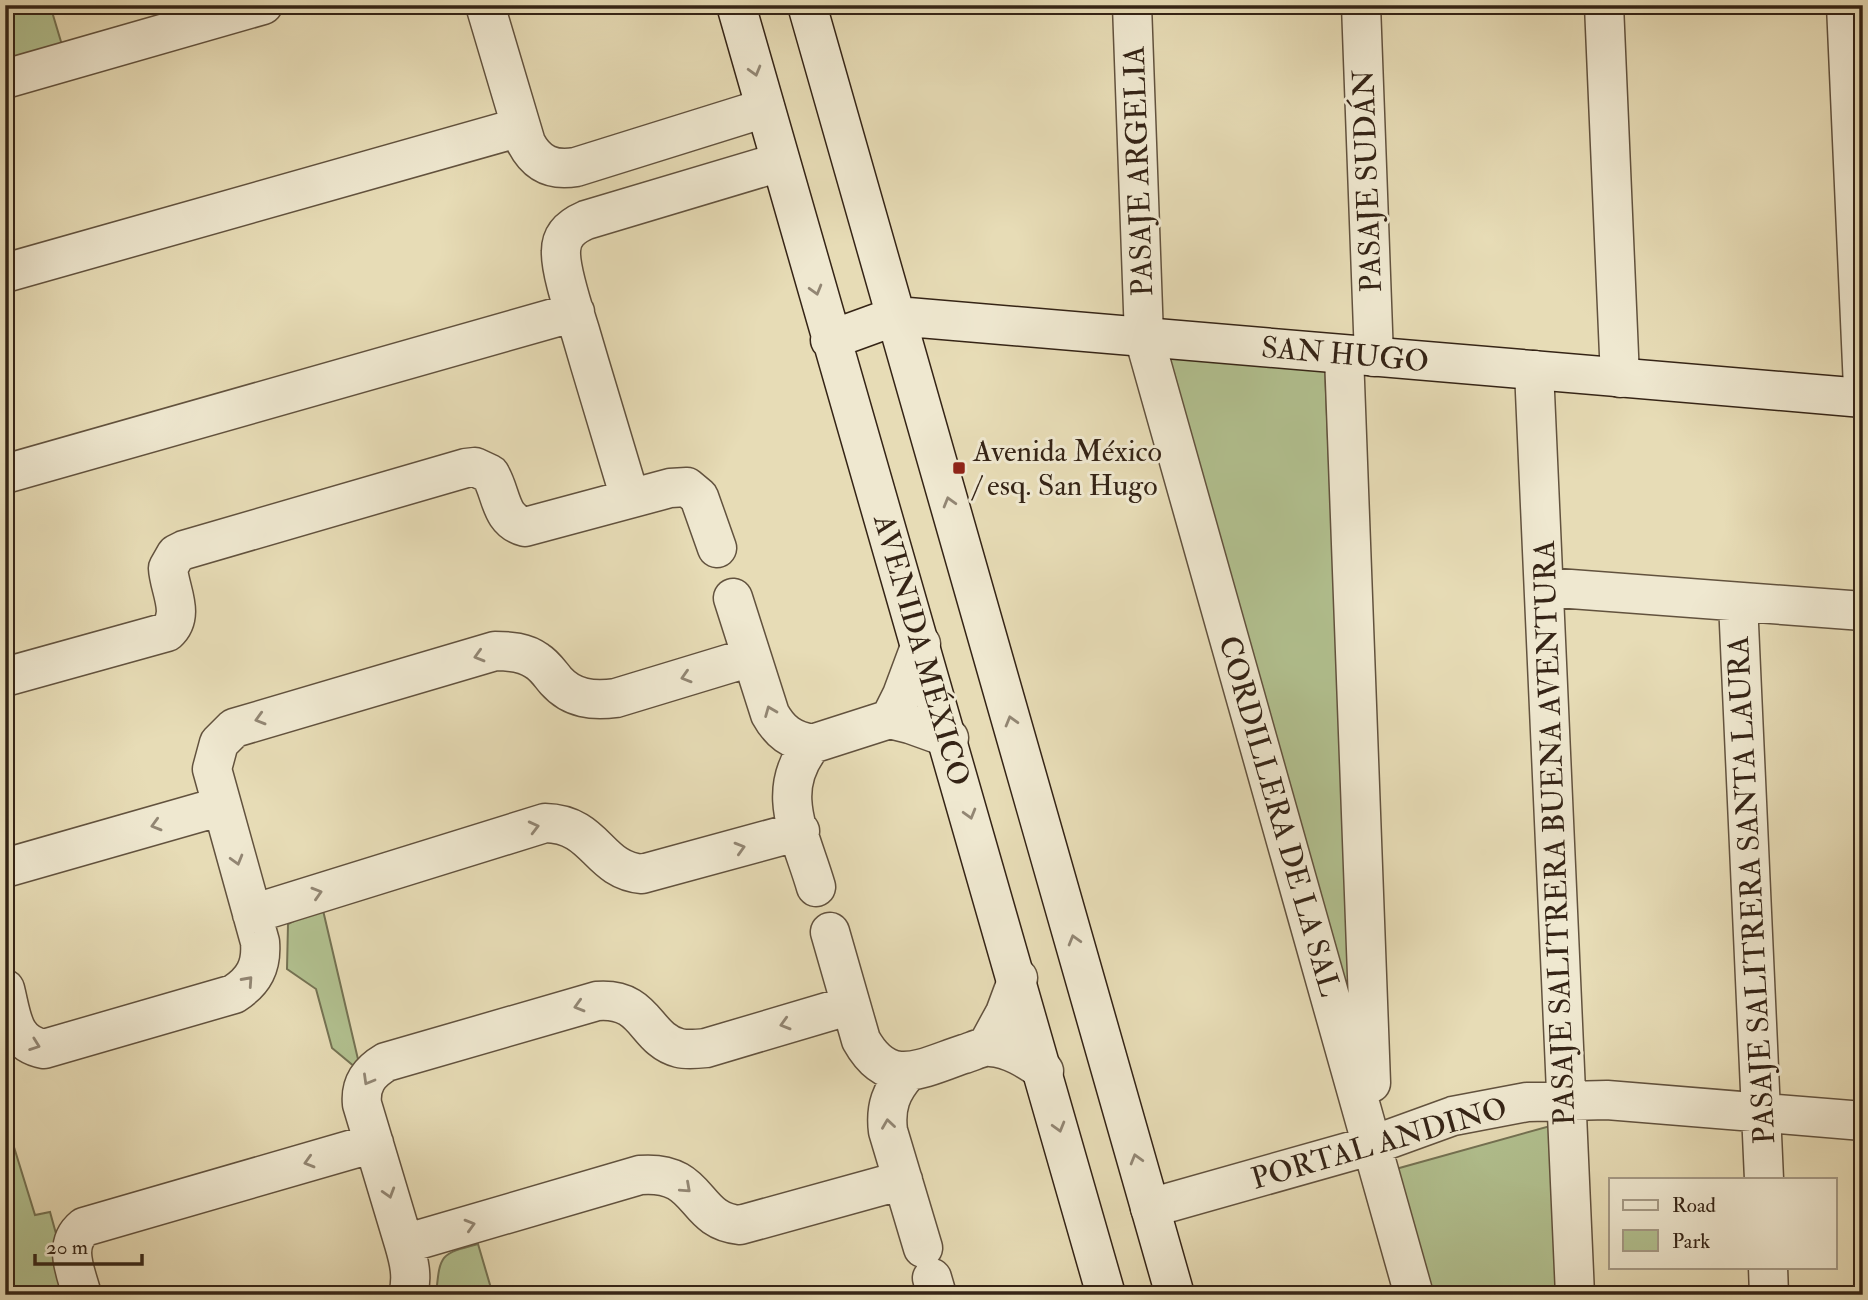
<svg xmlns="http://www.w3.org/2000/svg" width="1868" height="1300" font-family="'IM FELL Double Pica',serif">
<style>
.green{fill:#b2c190;stroke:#747253;stroke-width:2}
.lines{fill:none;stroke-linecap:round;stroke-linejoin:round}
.street-casing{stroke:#62523e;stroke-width:41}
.secondary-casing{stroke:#352416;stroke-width:41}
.street{stroke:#efe8d0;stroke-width:38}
.secondary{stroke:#efe8d0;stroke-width:38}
.oneway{stroke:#928673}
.poi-dot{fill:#8f2418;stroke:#efe8d0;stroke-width:2.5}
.labels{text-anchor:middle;stroke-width:6;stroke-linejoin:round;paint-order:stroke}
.street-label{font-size:30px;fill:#352416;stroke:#efe8d0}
.poi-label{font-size:30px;fill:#352416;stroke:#efe8d0;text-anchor:start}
</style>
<rect width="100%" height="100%" fill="#e7dcb6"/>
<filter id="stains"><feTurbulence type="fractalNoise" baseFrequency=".00286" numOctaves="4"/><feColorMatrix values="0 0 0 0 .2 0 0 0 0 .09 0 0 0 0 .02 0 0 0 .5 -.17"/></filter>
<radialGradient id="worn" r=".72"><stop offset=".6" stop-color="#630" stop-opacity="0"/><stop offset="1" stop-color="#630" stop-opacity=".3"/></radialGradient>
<path class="green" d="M5,5H50L62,45L11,60L5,40Z
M1158,353L1325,370L1353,1023Z
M322,906L361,1072L332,1048L316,989L287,969L288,924Z
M5,1118L35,1215L50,1212L73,1295H5Z
M1561,1123L1566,1295H1421L1385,1172Z
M478,1244L493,1295H436C440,1255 439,1254 478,1244Z"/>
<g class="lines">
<defs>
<path id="street" d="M485,5L526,143C537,164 553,171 576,167L765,108
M1132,5L1144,337L1414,1295
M1361,5L1374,357
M1604,5L1620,378
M1846,5L1863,388
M5,79L263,5
M5,273L521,127
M1344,355L1371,1083
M1534,370L1575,1295
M5,474L575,312
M630,498C614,444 597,389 581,334C575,314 560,271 561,251C561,235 572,226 586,220L780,162
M1544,587L1863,611
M733,598L770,714C780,732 791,740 812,744L890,719L910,724L949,738
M1738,602L1764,1179
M5,677L167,632C186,615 169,589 168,568L176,554L184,550L466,468L475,467L490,474C502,493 499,520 525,527L670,488L687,487L699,497L717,548
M890,719L902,695L921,644
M812,744C773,791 801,835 816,887
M5,868L222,806
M252,914L545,823C597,824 597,870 642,874L800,831
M830,932L861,1040C889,1090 921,1068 964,1054C972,1052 982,1046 990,1047C1010,1048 1028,1060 1044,1071
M5,989C12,1016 12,1043 44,1049L234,994C254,981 262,966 260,942L212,769L219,743L234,728L495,651C510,651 525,652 537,661C545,666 550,674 556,681C572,699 593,701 616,698L751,657
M987,1046L1005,1013L1018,978
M907,1073C891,1091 885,1107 888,1131L923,1248
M1150,1208L1373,1145L1453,1116L1527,1102L1607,1100L1863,1121
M404,1244L640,1175C703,1170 691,1221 740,1225L903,1180
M1768,1267L1769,1295
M932,1278L937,1295
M82,1295C76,1272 62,1245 84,1227L374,1143
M408,1295C413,1277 409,1261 404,1244L362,1104C360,1084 369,1072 386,1062L597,1001C647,997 644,1039 679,1048C687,1050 697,1049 706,1048L851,1005"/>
<path id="secondary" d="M736,5C859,435 986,864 1106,1295
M807,5L1175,1295
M830,340L896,316L1863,398"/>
</defs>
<use href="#street" class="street-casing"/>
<use href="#secondary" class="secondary-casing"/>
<use href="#street" class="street"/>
<use href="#secondary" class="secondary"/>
</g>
<defs><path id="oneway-chevron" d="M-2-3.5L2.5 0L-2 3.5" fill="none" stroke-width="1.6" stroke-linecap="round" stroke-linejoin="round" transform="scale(1.75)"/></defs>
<g class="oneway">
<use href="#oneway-chevron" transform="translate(755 71) rotate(74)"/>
<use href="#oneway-chevron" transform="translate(816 290) rotate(74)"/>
<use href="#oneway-chevron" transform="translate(949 502) rotate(-106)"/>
<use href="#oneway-chevron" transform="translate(479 656) rotate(164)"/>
<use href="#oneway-chevron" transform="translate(686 677) rotate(163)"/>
<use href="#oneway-chevron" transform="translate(770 711) rotate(-112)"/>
<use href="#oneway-chevron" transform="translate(260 719) rotate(164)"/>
<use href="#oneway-chevron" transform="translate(1011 721) rotate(-106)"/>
<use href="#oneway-chevron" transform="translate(970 814) rotate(74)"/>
<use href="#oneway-chevron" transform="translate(156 825) rotate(164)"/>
<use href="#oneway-chevron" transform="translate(534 827) rotate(-14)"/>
<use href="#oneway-chevron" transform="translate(740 848) rotate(-16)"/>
<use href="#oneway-chevron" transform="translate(237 860) rotate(74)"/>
<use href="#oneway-chevron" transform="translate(317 893) rotate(-17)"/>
<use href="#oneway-chevron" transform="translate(1074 940) rotate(-106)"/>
<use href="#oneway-chevron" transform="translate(248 981) rotate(-48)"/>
<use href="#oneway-chevron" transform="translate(579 1006) rotate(164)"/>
<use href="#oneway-chevron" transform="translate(785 1024) rotate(164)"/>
<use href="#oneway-chevron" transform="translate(35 1045) rotate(20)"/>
<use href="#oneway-chevron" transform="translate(368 1080) rotate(120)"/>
<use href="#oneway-chevron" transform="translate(888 1124) rotate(-98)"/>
<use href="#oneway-chevron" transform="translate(1059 1127) rotate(74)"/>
<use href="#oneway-chevron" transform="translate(1136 1159) rotate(-106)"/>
<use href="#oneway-chevron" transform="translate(309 1162) rotate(164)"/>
<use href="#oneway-chevron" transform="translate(686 1188) rotate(42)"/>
<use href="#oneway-chevron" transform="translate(389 1193) rotate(73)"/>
<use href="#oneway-chevron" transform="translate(470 1225) rotate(-16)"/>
</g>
<rect class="poi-dot" x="952" y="461" width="14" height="14" rx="3.5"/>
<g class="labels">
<g class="street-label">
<text transform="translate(1138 171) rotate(-92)" y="10">PASAJE ARGELIA</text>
<text transform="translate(1367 181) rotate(-92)" y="10">PASAJE SUDÁN</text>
<text transform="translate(1345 354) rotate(5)" y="10">SAN HUGO</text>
<text transform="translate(922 650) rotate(74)" y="10">AVENIDA MÉXICO</text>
<text transform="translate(1280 816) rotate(74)" y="10">CORDILLERA DE LA SAL</text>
<text transform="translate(1554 833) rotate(-92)" y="10">PASAJE SALITRERA BUENA AVENTURA</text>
<text transform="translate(1751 890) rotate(-93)" y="10">PASAJE SALITRERA SANTA LAURA</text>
<text transform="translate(1379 1143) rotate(-16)" y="10">PORTAL ANDINO</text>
</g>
<g class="poi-label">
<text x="973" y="461">Avenida México<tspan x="973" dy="34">/ esq. San Hugo</tspan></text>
</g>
</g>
<rect width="1868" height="1300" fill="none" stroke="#e7dcb6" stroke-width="28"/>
<rect x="7" y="7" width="1854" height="1286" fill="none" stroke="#352416" stroke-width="3.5"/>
<rect x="14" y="14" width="1840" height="1272" fill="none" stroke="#352416" stroke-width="2"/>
<rect x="1609" y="1178" width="228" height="91" fill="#efe8d0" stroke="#a59a86" stroke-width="2"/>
<rect x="1623" y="1200" width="35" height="10" fill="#efe8d0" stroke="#a59a86" stroke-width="2"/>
<text x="1672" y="1212" font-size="21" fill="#352416">Road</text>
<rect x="1623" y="1230" width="35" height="21" fill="#b2c190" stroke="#a59a86" stroke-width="2"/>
<text x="1672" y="1248" font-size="21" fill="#352416">Park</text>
<path d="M35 1254v10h107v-10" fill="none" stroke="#352416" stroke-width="3.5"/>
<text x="46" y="1254" font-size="21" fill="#352416" stroke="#efe8d0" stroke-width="5" paint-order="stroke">20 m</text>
<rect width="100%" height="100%" filter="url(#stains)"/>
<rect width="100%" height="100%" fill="url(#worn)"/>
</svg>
